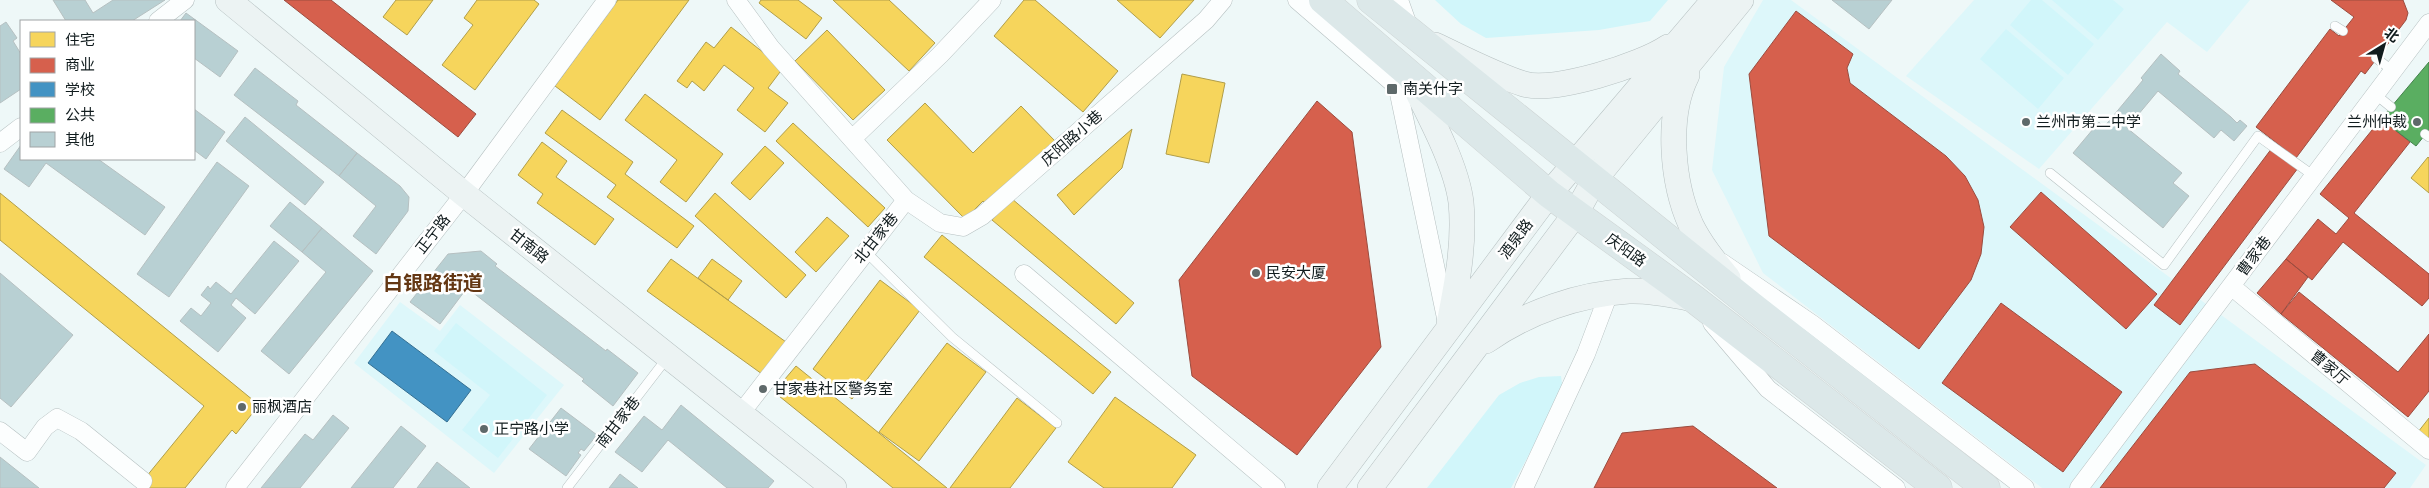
<svg xmlns="http://www.w3.org/2000/svg" width="2429" height="488" font-family="Rubik,'Noto Sans SC',sans-serif">
<style>
.built{fill:#ddf7fa}
.green{fill:#d1f6fa}
.homes{fill:#f6d55c;stroke:#b19e49}
.shops{fill:#d6604d;stroke:#9b4c3f}
.schools{fill:#4393c3;stroke:#346f92}
.public{fill:#5aae61;stroke:#44824d}
.building{fill:#b8d0d3;stroke:#b6c0c1}
.lines{fill:none;stroke-linecap:round;stroke-linejoin:round}
.lane-casing{stroke:#b6c0c1;stroke-width:10}
.street-casing{stroke:#b6c0c1;stroke-width:19}
.secondary-casing{stroke:#b6c0c1;stroke-width:26}
.primary-casing{stroke:#ced4d4;stroke-width:29}
.lane{stroke:#fcfefe;stroke-width:9}
.street{stroke:#fcfefe;stroke-width:18}
.secondary{stroke:#ecf3f3;stroke-width:25}
.primary{stroke:#dce8e9;stroke-width:28}
.poi-dot{fill:#5e696a;stroke:#fff;stroke-width:2}
.labels{text-anchor:middle;stroke-width:5;stroke-linejoin:round;paint-order:stroke}
.poi-label{font-size:15px;fill:#111c1e;stroke:#fff;text-anchor:start}
.street-label{font-size:15px;fill:#111c1e;stroke:#fff}
.district-label{font-size:20px;font-weight:bold;fill:#643713;stroke:#fff}
</style>
<rect width="100%" height="100%" fill="#eef8f8"/>
<path class="built" d="M1763,0H1791L2426,465L2410,488H2042L1763,273L1712,170L1724,67Z
M1974,0H2250L2207,52L2167,22L2039,169L1906,76Z
M400,302L440,331L460,305L564,385L494,473L354,363Z"/>
<path class="green" d="M1435,0H1668L1650,21L1599,30L1486,38L1461,24Z
M2031,0H2042L2094,44L2068,75L2010,25Z
M2052,0H2113L2124,9L2098,40Z
M2006,29L2064,78L2038,109L1980,59Z
M456,323L547,395L498,458L462,430L490,395L434,351Z
M1561,376L1563,391L1511,488H1427L1499,395L1520,383L1539,377Z"/>
<path class="homes" d="M396,0H433L407,35L383,17Z
M477,0H534L539,4L475,90L442,65L473,25L464,18Z
M618,0H689L600,120L555,86Z
M761,0H798L822,18L806,39L759,3Z
M833,0H889L935,43L909,71Z
M1024,0H1035L1118,71L1083,112L994,36Z
M1117,0H1194L1160,38Z
M731,27L783,68L768,88L788,103L765,132L737,110L754,88L724,65L704,91L692,81L687,88L677,81L706,42L714,48Z
M827,30L885,90L853,120L795,61Z
M1182,74L1225,83L1209,163L1166,154Z
M645,94L723,154L686,202L660,182L677,160L625,120Z
M925,103L973,153L1021,106L1055,141L988,206L983,201L965,219L887,140Z
M562,110L633,162L625,174L694,226L677,248L607,197L616,185L545,133Z
M793,123L885,208L868,227L776,141Z
M1132,129L1122,168L1074,215L1057,195Z
M542,142L567,161L556,177L614,219L595,245L537,203L543,194L518,175Z
M765,146L784,163L750,200L731,183Z
M2428,157L2429,158V193L2411,178Z
M0,193L259,405L236,434L232,430L185,488H137L204,406L0,240Z
M715,193L806,275L786,298L695,216Z
M1011,198L1134,303L1116,324L992,220Z
M827,217L849,236L816,272L795,252Z
M942,235L1111,372L1093,394L924,257Z
M671,259L786,342L762,374L647,291Z
M712,259L742,281L728,300L698,278Z
M880,280L920,310L852,399L813,369Z
M947,343L986,372L919,461L879,432Z
M796,366L947,488H893L774,392Z
M1115,397L1196,455L1172,488H1104L1068,462Z
M1017,398L1056,428L1010,488H950Z
M2429,418V442L2418,432Z"/>
<path class="shops" d="M284,0H331L476,114L458,137Z
M2331,0H2403L2408,13L2406,20L2365,74L2361,71L2296,158L2256,127L2330,29L2339,36L2354,17Z
M1796,11L1853,54L1847,68L1850,83L1946,156L1965,176L1978,200L1984,227L1981,254L1971,280L1919,349L1769,236L1749,74Z
M1317,101L1352,132L1381,347L1297,455L1192,376L1179,280Z
M2381,119L2410,142L2354,213L2429,274V298L2422,306L2343,242L2312,280L2286,259L2318,219L2336,234L2349,218L2320,194Z
M2272,148L2298,168L2180,325L2154,305Z
M2041,192L2157,294L2126,329L2010,227Z
M2286,259L2308,277L2281,314L2257,293Z
M2299,292L2398,372L2429,334V391L2408,417L2281,314Z
M2001,303L2122,392L2063,472L1942,383Z
M2255,364L2396,473L2384,488H2100L2190,372Z
M1693,426L1777,488H1594L1622,433Z"/>
<path class="schools" d="M392,331L471,390L447,422L368,363Z"/>
<path class="public" d="M2429,62V130L2416,146L2381,119Z"/>
<path class="building" d="M53,0H85L93,13L113,0H165L132,21H66Z
M1832,0H1892L1869,29Z
M186,13L238,51L220,77L194,58V21H180Z
M6,22L17,38L13,41L21,54V89L0,103V26Z
M2161,54L2180,71L2178,74L2231,117L2237,123L2240,120L2247,126L2234,141L2221,130L2214,138L2158,91L2127,128L2182,173L2173,183L2189,196L2163,228L2073,153L2099,122L2104,127L2143,80L2141,78Z
M255,68L298,101L296,105L357,153L339,176L234,95Z
M194,109L225,132L206,159L194,150Z
M245,117L324,182L305,205L226,141Z
M21,145V159H98L165,207L145,235L46,163L29,187L4,169Z
M357,153L400,186L409,197L408,211L376,254L353,236L376,206L339,176Z
M217,162L249,186L169,297L137,274Z
M290,202L322,228L302,252L270,226Z
M322,228L373,271L289,374L261,351L326,272L302,252Z
M274,241L299,261L255,314L236,298L231,305L246,318L218,352L180,321L191,308L201,316L211,303L201,295L208,286L210,289L216,282L231,294Z
M481,251L497,264L495,266L606,351L607,349L638,373L613,406L582,381L584,379L467,288L440,324L410,302L448,254Z
M0,273L73,335L11,407L0,398Z
M681,405L774,481L768,488H727L668,440L642,472L615,452L644,416L662,430Z
M561,408L597,435L584,451L581,449L578,453L581,455L566,476L529,449Z
M333,415L349,428L300,488H261L305,434L313,440Z
M401,426L426,446L393,488H351Z
M0,457L39,488H0Z
M437,462L470,488H417Z
M620,474L638,488H609Z"/>
<g class="lines">
<defs>
<path id="lane" d="M2335,26L2343,31
M2376,58L2393,71
M2375,94L2391,107
M2425,134L2429,137
M2050,173L2164,265L2258,136L2314,176
M865,251L952,337L1057,423
M567,488L667,358"/>
<path id="street" d="M736,0L771,48L906,200L940,223L963,227L982,216L1206,20L1223,0
M1297,0L1408,96
M1399,0L1409,28
M158,21L185,0
M1398,89L1446,318
M852,139L940,55L992,0
M0,143L21,127
M1721,262L1812,324L2025,488
M1024,274L1276,488
M2231,286L2429,450
M1712,323L1768,389L1896,488
M741,413L906,200
M0,431L27,452L45,427L57,418L81,431L143,481
M235,488L464,194L607,0
M1524,488L1586,354L1609,293
M2079,488L2429,23"/>
<path id="secondary" d="M228,0L464,194L834,488
M1435,45C1463,58 1495,75 1524,84C1554,93 1642,65 1668,47
M1409,75C1427,111 1456,163 1461,202C1465,243 1457,284 1449,324
M1687,75C1666,116 1672,183 1691,225C1701,245 1714,261 1728,278
M1486,341C1527,312 1579,294 1629,291C1651,290 1672,295 1694,299
M1330,488L1549,194L1714,0
M1370,488L1576,213L1595,179L1741,0"/>
<path id="primary" d="M1323,0L1549,194L1694,299L1938,488
M1371,0L1753,307L1986,488"/>
</defs>
<use href="#lane" class="lane-casing"/>
<use href="#street" class="street-casing"/>
<use href="#secondary" class="secondary-casing"/>
<use href="#primary" class="primary-casing"/>
<use href="#lane" class="lane"/>
<use href="#street" class="street"/>
<use href="#secondary" class="secondary"/>
<use href="#primary" class="primary"/>
</g>
<g class="poi-dot">
<rect x="1386" y="83" width="12" height="12" rx="2.5"/>
<circle cx="2026" cy="122" r="5"/>
<circle cx="2417" cy="122" r="5"/>
<circle cx="1256" cy="273" r="5"/>
<circle cx="763" cy="389" r="5"/>
<circle cx="242" cy="407" r="5"/>
<circle cx="484" cy="429" r="5"/>
</g>
<g class="labels">
<g class="poi-label">
<text x="1403" y="94">南关什字</text>
<text x="2036" y="127">兰州市第二中学</text>
<text x="2407" y="127" text-anchor="end">兰州仲裁</text>
<text x="1266" y="278">民安大厦</text>
<text x="773" y="394">甘家巷社区警务室</text>
<text x="252" y="412">丽枫酒店</text>
<text x="494" y="434">正宁路小学</text>
</g>
<g class="street-label">
<text transform="translate(1072 138) rotate(-41)" y="5">庆阳路小巷</text>
<text transform="translate(433 234) rotate(-52)" y="5">正宁路</text>
<text transform="translate(876 238) rotate(-51)" y="5">北甘家巷</text>
<text transform="translate(1516 239) rotate(-53)" y="5">酒泉路</text>
<text transform="translate(529 246) rotate(38)" y="5">甘南路</text>
<text transform="translate(1626 250) rotate(36)" y="5">庆阳路</text>
<text transform="translate(2254 256) rotate(-53)" y="5">曹家巷</text>
<text transform="translate(2330 368) rotate(40)" y="5">曹家厅</text>
<text transform="translate(618 422) rotate(-52)" y="5">南甘家巷</text>
</g>
<g class="district-label">
<text x="433" y="290">白银路街道</text>
</g>
</g>
<rect x="20" y="20" width="175" height="140" fill="#ffffff" stroke="#a0a4a5"/>
<rect x="30" y="32" width="25" height="15" fill="#f6d55c" stroke="#a0a4a5"/>
<text x="65" y="45" font-size="15" fill="#111c1e">住宅</text>
<rect x="30" y="58" width="25" height="15" fill="#d6604d" stroke="#a0a4a5"/>
<text x="65" y="70" font-size="15" fill="#111c1e">商业</text>
<rect x="30" y="82" width="25" height="15" fill="#4393c3" stroke="#a0a4a5"/>
<text x="65" y="95" font-size="15" fill="#111c1e">学校</text>
<rect x="30" y="108" width="25" height="15" fill="#5aae61" stroke="#a0a4a5"/>
<text x="65" y="120" font-size="15" fill="#111c1e">公共</text>
<rect x="30" y="132" width="25" height="15" fill="#b8d0d3" stroke="#a0a4a5"/>
<text x="65" y="145" font-size="15" fill="#111c1e">其他</text>
<g transform="translate(2384 45) rotate(37)" stroke="#ffffff" stroke-width="4" paint-order="stroke">
<path d="M0-4L9 19L0 12L-9 19Z" fill="#111c1e"/>
<text y="-8" font-size="14" font-weight="bold" text-anchor="middle" fill="#111c1e">北</text>
</g>
</svg>
